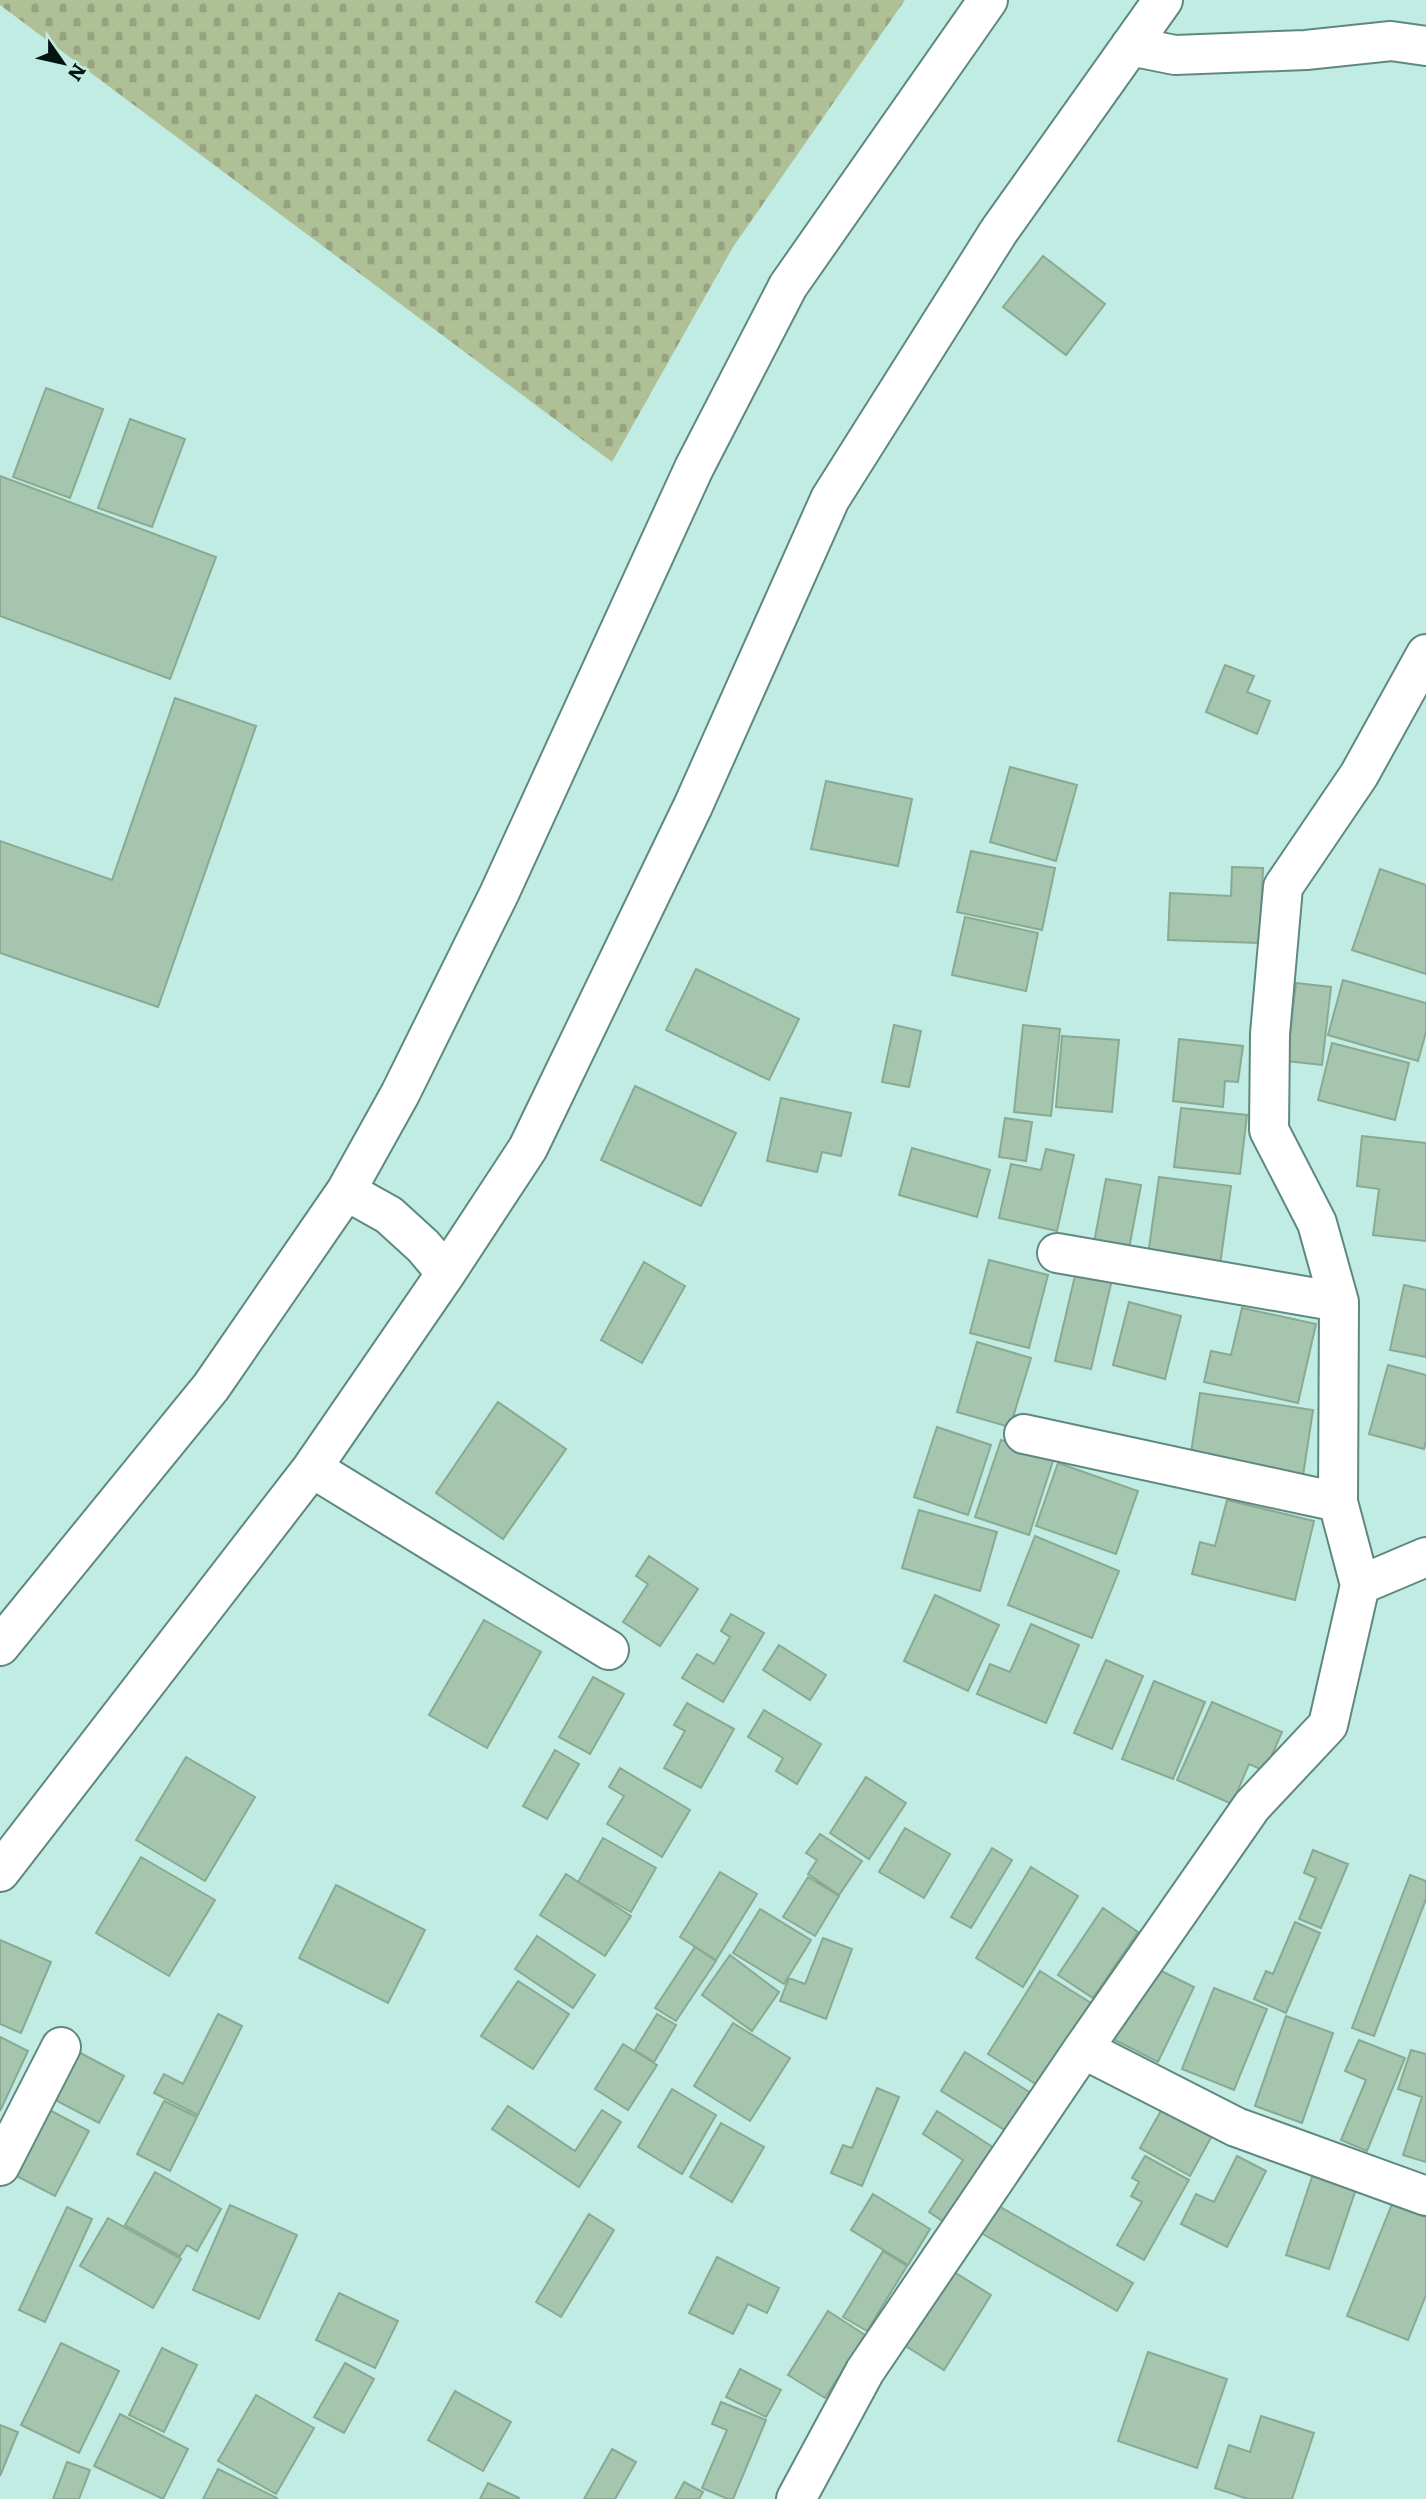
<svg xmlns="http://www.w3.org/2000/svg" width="1426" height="2499" font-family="Literata,serif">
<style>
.cemetery{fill:url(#cemetery-stones)}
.building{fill:#a5c5ae;stroke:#8aa992;stroke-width:2}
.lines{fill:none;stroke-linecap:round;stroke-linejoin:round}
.minor-casing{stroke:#5f8980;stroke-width:42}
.minor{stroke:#fff;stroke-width:38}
</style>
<defs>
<pattern id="cemetery-stones" width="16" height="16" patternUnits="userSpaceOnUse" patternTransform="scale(1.75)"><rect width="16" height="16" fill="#afbf96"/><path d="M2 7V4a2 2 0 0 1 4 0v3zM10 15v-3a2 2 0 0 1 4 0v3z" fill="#95a380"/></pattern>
</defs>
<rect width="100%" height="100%" fill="#c0ece3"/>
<path class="cemetery" d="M0,0H905L733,247L612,462L0,5Z"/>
<path class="building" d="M1043,256L1105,304L1066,355L1003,307Z
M46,388L103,409L70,498L13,477Z
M130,419L185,439L152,527L98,508Z
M0,476L216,557L170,679L0,616Z
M1225,665L1254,676L1247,692L1270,701L1257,734L1206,712Z
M175,698L256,726L158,1007L0,953V841L112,880Z
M1010,767L1077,785L1056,861L990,842Z
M826,781L912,799L898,866L811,849Z
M971,851L1055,868L1042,930L957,912Z
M1232,867L1263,868L1260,943L1168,940L1170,893L1231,896Z
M1380,869L1426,885V974L1352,950Z
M965,917L1038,933L1026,991L952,975Z
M696,969L799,1019L769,1080L666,1030Z
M1343,980L1426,1003V1032L1418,1061L1328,1035Z
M1296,983L1331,987L1322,1065L1287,1061Z
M894,1025L921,1031L909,1087L882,1082Z
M1023,1025L1060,1029L1051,1116L1014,1112Z
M1062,1036L1119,1040L1112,1112L1056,1107Z
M1179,1039L1243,1046L1238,1082L1225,1081L1223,1107L1173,1101Z
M1332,1043L1409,1063L1395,1120L1318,1100Z
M635,1086L736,1133L701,1206L601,1160Z
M781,1098L851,1113L841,1156L822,1152L817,1172L767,1161Z
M1181,1108L1247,1115L1240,1174L1174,1167Z
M1005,1118L1032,1122L1026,1161L999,1157Z
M1362,1136L1426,1143V1241L1373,1235L1379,1189L1357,1186Z
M912,1148L990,1170L977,1217L899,1195Z
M1046,1149L1074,1155L1057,1231L999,1218L1011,1164L1041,1170Z
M1159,1177L1231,1186L1220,1265L1148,1255Z
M1106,1179L1141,1185L1127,1259L1092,1253Z
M989,1260L1048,1275L1029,1348L970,1333Z
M644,1262L685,1286L642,1363L601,1340Z
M1078,1263L1114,1271L1091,1369L1055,1361Z
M1404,1285L1426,1290V1357L1390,1350Z
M1129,1302L1181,1316L1165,1379L1113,1365Z
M1242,1308L1316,1324L1298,1403L1204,1382L1211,1351L1231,1355Z
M977,1342L1031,1358L1010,1427L957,1412Z
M1388,1365L1426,1375V1441L1424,1449L1369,1434Z
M1200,1393L1313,1410L1302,1482L1189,1466Z
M498,1402L566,1449L503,1539L436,1493Z
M937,1427L991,1445L968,1515L914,1497Z
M1001,1440L1054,1458L1029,1535L975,1517Z
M1058,1463L1138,1491L1116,1554L1036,1526Z
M1227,1500L1314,1521L1295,1600L1192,1574L1200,1542L1215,1546Z
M919,1510L997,1532L980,1591L902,1568Z
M1035,1536L1119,1571L1092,1638L1008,1605Z
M649,1556L698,1589L660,1646L623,1622L648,1584L636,1576Z
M935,1595L999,1625L968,1691L904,1661Z
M731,1614L764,1633L723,1702L682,1678L697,1654L714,1664L730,1637L721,1631Z
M484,1620L541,1652L487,1748L429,1715Z
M1031,1624L1079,1645L1046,1723L977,1694L990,1664L1010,1672Z
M779,1645L826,1675L810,1700L763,1670Z
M1106,1660L1143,1676L1112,1749L1074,1733Z
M593,1677L624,1694L590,1754L559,1737Z
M1154,1681L1205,1702L1173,1779L1122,1759Z
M1212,1702L1282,1732L1265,1771L1249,1764L1232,1804L1177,1780Z
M687,1703L734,1729L701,1788L664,1768L685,1731L674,1725Z
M764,1710L821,1744L797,1784L776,1771L783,1758L748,1737Z
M555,1750L579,1764L547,1819L523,1806Z
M186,1757L255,1797L205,1881L136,1840Z
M620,1768L690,1810L662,1857L607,1824L624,1796L609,1787Z
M866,1777L906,1803L869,1859L830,1833Z
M905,1828L950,1854L924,1898L879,1872Z
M820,1834L862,1861L839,1895L808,1874L817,1860L806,1853Z
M603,1838L656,1868L631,1912L578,1882Z
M992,1848L1012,1860L971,1928L951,1917Z
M1313,1850L1348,1864L1321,1928L1299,1919L1316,1878L1304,1873Z
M141,1857L215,1900L169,1976L96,1933Z
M1031,1867L1078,1896L1023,1987L976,1958Z
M720,1872L757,1894L716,1960L680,1937Z
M566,1874L631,1916L605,1956L540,1915Z
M1410,1875L1426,1881V1899L1374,2036L1352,2028Z
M808,1877L839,1896L815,1936L783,1917Z
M336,1885L425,1930L388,2003L299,1958Z
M1103,1908L1138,1932L1093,1998L1058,1975Z
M760,1909L811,1940L784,1984L733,1953Z
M1295,1922L1320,1933L1286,2013L1254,1999L1266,1971L1273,1974Z
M537,1936L595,1975L573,2008L515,1969Z
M823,1938L852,1949L826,2019L780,2001L789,1978L805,1984Z
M0,1940L51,1962L21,2033L0,2024Z
M695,1947L716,1961L676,2021L655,2008Z
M730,1955L779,1992L752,2031L702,1995Z
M1149,1965L1194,1987L1158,2062L1113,2039Z
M1040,1971L1091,2003L1039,2086L988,2054Z
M518,1981L569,2014L533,2069L481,2036Z
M1214,1988L1267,2009L1234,2090L1182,2069Z
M218,2014L242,2026L198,2115L154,2093L164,2074L183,2084Z
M657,2014L676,2025L654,2062L635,2050Z
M1286,2016L1333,2033L1302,2123L1255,2106Z
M733,2023L790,2058L750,2121L694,2086Z
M0,2037L28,2051L0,2111Z
M1359,2040L1405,2058L1367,2151L1341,2140L1366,2080L1345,2071Z
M623,2044L657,2065L628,2110L595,2089Z
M67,2046L124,2076L99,2123L42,2093Z
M1411,2050L1426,2054V2162L1403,2155L1422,2097L1398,2089Z
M965,2052L1031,2093L1008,2132L941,2091Z
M877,2088L899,2097L862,2186L831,2173L843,2145L852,2148Z
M672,2089L716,2115L682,2174L638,2147Z
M164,2101L197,2117L170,2171L137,2154Z
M42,2106L89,2131L55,2196L7,2171Z
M508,2106L575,2151L602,2110L621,2122L579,2187L492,2129Z
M1163,2107L1213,2134L1190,2176L1140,2148Z
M937,2111L999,2151L950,2226L929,2212L963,2160L923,2134Z
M721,2123L764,2147L732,2202L690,2177Z
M1145,2156L1189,2180L1144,2260L1117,2245L1142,2202L1131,2196L1139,2182L1132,2178Z
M1237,2156L1266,2171L1227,2247L1181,2224L1196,2194L1214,2202Z
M155,2172L221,2209L197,2251L187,2245L180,2256L125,2225Z
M1313,2174L1356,2189L1329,2269L1286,2255Z
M873,2194L930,2229L908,2265L851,2230Z
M1392,2204L1426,2217V2295L1408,2340L1347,2316Z
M230,2205L297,2235L259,2319L193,2290Z
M997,2205L1133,2283L1117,2311L981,2233Z
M67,2207L92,2219L45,2322L19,2310Z
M589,2214L614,2230L561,2317L536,2302Z
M108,2218L181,2259L153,2308L80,2266Z
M883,2251L907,2266L867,2331L843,2317Z
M717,2257L779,2288L767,2313L748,2304L733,2334L689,2313Z
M951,2270L991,2295L944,2370L904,2345Z
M339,2293L398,2321L375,2368L316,2340Z
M828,2311L865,2335L825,2398L788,2375Z
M61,2343L119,2371L79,2453L21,2425Z
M162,2348L197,2365L164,2432L129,2415Z
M1148,2352L1227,2379L1197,2468L1118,2441Z
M345,2363L374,2379L344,2433L314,2417Z
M740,2369L781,2390L766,2417L726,2397Z
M455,2391L511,2422L483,2471L428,2440Z
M256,2395L314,2428L276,2494L218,2461Z
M721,2402L766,2420L733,2499H728L702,2488L727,2430L712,2424Z
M120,2414L188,2449L163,2499L94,2466Z
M1261,2416L1314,2433L1292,2499H1248L1215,2488L1229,2445L1250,2452Z
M0,2425L18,2432L0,2476Z
M612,2449L636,2462L615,2499H584Z
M67,2462L90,2470L79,2499H53Z
M218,2469L277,2498V2499H203Z
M684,2482L703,2492L699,2499H675Z
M488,2483L519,2498V2499H480Z"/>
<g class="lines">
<defs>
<path id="minor" d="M1130,46L1175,55L1306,50L1391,41L1426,46
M346,1191L389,1215L423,1246L446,1273
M1057,1253L1339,1302
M1024,1434L1338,1502
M312,1468L609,1650
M1360,1585L1426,1557
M0,1646L211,1387L346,1191L400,1094L499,894L694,468L788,286L988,0
M0,1872L312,1468L446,1273L528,1148L693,806L830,499L999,231L1163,0
M1083,2049L1236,2127L1426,2196
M0,2166L61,2047
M796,2499L865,2371L1083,2049L1252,1806L1328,1725L1360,1585L1338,1502L1339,1302L1317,1223L1269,1130L1270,1034L1283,887L1359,775L1426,654"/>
</defs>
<use href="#minor" class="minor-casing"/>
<use href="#minor" class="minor"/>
</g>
<g transform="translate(63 63) rotate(124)" stroke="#c0ece3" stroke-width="5" paint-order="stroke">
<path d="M0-5L12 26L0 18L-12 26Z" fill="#041411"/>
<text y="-10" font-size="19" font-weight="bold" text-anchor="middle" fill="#041411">N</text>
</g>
</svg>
